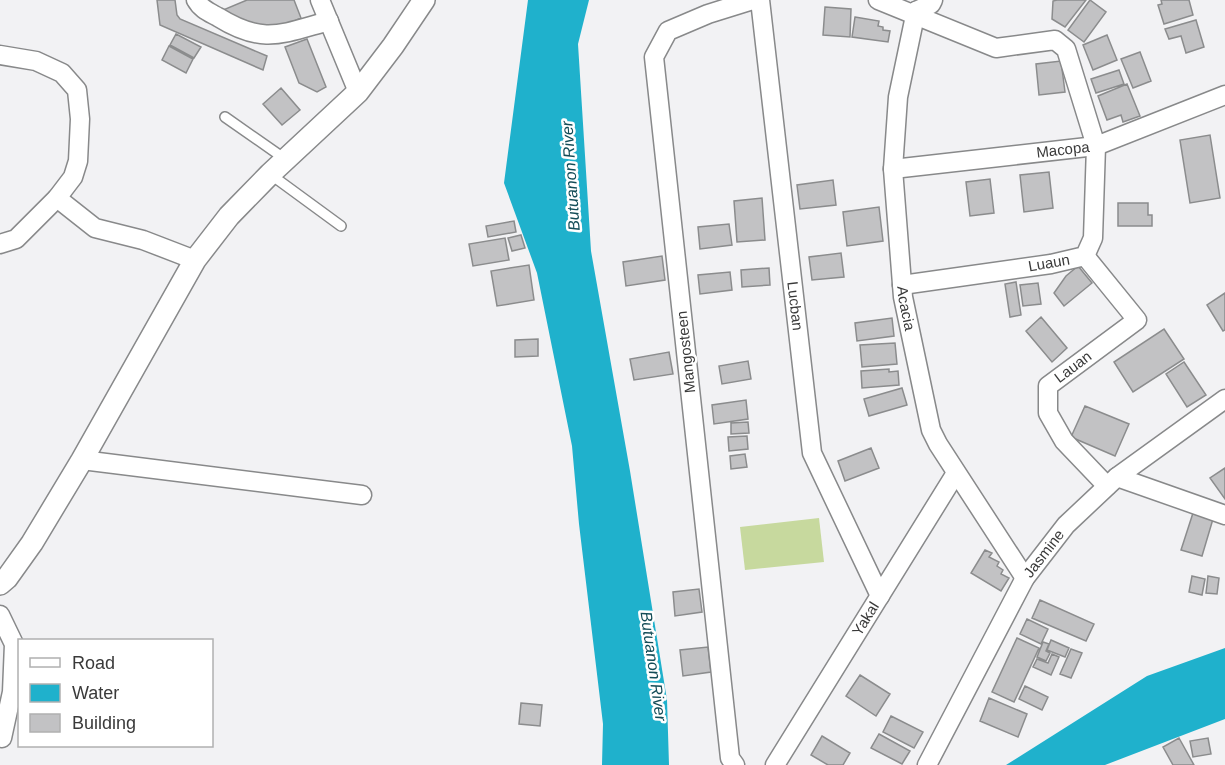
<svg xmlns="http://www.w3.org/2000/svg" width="1225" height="765" font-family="Helvetica,sans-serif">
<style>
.green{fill:#c7d99e}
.water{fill:#1fb1cc}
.building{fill:#c2c2c4;stroke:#8b8c8d;stroke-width:1.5}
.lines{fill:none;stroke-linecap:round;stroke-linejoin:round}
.service-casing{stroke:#88898a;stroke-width:12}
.minor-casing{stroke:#88898a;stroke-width:21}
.tertiary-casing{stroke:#88898a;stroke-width:24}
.service{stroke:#fff;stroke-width:9}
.minor{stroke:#fff;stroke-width:18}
.tertiary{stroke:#fff;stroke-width:21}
.labels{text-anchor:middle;stroke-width:5;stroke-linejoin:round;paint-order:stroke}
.street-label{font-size:15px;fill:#3a3a3a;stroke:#fff}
.water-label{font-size:16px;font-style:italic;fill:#134c57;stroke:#fff}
</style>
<rect width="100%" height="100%" fill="#f2f2f4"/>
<path class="green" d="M819,518L824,562L745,570L740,527Z"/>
<path class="water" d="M528,0H589L578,44L591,251L630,471L667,700L669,765H602L603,724L579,524L572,446L537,273L504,183Z
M1225,648V719L1105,765H1006L1147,676Z"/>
<path class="building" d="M157,0H175L177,15L180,19L267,56L263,70L160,25Z
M247,0H294L301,18L265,34L223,10Z
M1057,0H1086L1065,27L1052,19L1053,1Z
M1090,0L1106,12L1084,42L1068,30Z
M1161,0H1189L1193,15L1164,24L1158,5L1162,4Z
M825,7L851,9L850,37L823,35Z
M855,17L879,21L878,26L883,27V30L890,31L888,42L852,37Z
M1196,20L1204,47L1186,53L1181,36L1169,39L1165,29Z
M176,34L201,47L194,58L170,45Z
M1107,35L1117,60L1093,70L1083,45Z
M307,39L326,87L317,92L299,83L285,47Z
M169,46L193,59L186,73L162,60Z
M1140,52L1151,81L1133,88L1121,59Z
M1061,61L1065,92L1039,95L1036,64Z
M1119,70L1124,84L1096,93L1091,79Z
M1127,84L1140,116L1123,122L1121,115L1107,120L1098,96Z
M281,88L300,110L282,125L263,104Z
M1210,135L1220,198L1190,203L1180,140Z
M1049,172L1053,208L1024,212L1020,175Z
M990,179L994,213L970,216L966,182Z
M833,180L836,205L800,209L797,185Z
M762,198L765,240L737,242L734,201Z
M1118,203H1148V215H1152V226H1118Z
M879,207L883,241L847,246L843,212Z
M514,221L516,232L488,237L486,226Z
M729,224L732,245L700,249L698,227Z
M521,235L525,248L512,251L508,238Z
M505,238L509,260L473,266L469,244Z
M841,253L844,277L812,280L809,257Z
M662,256L665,280L626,286L623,262Z
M529,265L534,300L497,306L491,271Z
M1078,266L1092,283L1064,306L1054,293L1066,276Z
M769,268L770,285L742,287L741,270Z
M730,272L732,290L700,294L698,275Z
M1016,282L1021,315L1010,317L1005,284Z
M1038,283L1041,304L1023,306L1020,285Z
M1225,293V330L1223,331L1207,305Z
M1041,317L1067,348L1052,362L1026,331Z
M892,318L894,336L857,341L855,323Z
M1164,329L1184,359L1133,392L1114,362Z
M538,339V356L515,357V340Z
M895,343L897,364L862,367L860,345Z
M669,352L673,374L634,380L630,359Z
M748,361L751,379L722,384L719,366Z
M1184,362L1206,395L1187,407L1166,374Z
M889,369V372L898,371L899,385L862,388L861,371Z
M902,388L907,405L869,416L864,399Z
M746,400L748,419L714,424L712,405Z
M1085,406L1129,424L1115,456L1071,437Z
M748,422L749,433L731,434V423Z
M747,436L748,449L729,451L728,437Z
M871,448L879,468L845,481L838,461Z
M745,454L747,467L731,469L730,456Z
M1225,468V499L1210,478Z
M1193,513L1213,519L1202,556L1181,550Z
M985,550L992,553L989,557L999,562L997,566L1003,570L1001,574L1009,578L1001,591L971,573Z
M1192,576L1205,579L1202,595L1189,592Z
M1208,576L1219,578L1217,594L1206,593Z
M699,589L702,612L675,616L673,592Z
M1040,600L1094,624L1086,641L1032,618Z
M1027,619L1048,629L1041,644L1020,634Z
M1017,638L1039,648L1014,702L992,692Z
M1051,640L1069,648L1065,657L1047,650Z
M1043,642L1049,644L1046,651L1050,653L1046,661L1037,657Z
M708,647L711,672L683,676L680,650Z
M1071,649L1082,653L1071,678L1060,674Z
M1052,654L1059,657L1051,675L1033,667L1037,659L1048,663Z
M860,675L890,694L876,716L846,696Z
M1025,686L1048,697L1042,710L1019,699Z
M989,698L1027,714L1018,737L980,721Z
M521,703L542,705L540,726L519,724Z
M891,716L923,732L914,748L883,732Z
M879,734L910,751L902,764L871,748Z
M822,736L850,753L843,765H828L811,755Z
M1179,738L1194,765H1173L1163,747Z
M1208,738L1211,754L1193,757L1190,741Z"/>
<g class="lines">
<defs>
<path id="service" d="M225,117L285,159
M270,174L341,226"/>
<g id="minor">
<path d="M196,0C201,9 209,12 218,17C263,45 281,34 329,21"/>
<path d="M320,0L358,92"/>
<path id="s1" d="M760,0L812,453L880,596"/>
<path d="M878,0L996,48L1055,40L1066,49L1096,146L1093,238L1085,256L1051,264L902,285"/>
<path id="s2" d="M916,11L898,97L893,169L903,297L931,430L938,444L1025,578"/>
<path d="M916,11L931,4L933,0"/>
<path d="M0,55L36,61L62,73L77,90L80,119L78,161L73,177L57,198L16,239L0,244"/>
<path id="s3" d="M893,169L1096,146L1225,95"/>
<path d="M57,198L95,228L143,240L195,260"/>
<path d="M1085,256L1137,320L1048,386V413L1064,441L1107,486"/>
<path d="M82,460L362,495"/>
<path d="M1117,477L1225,515"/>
<path d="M0,615L14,644L12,692L2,738"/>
<path d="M735,765L730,758L654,57L668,31L708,14L753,0"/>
<path id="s4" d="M775,765L956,473"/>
<path id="s5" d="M927,765L1025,578L1066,525L1117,477L1225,399"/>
</g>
<path id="tertiary" d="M0,584L7,578L32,543L82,460L195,260L229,216L270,174L358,92L393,46L424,0"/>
</defs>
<use href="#service" class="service-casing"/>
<use href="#minor" class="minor-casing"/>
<use href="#tertiary" class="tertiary-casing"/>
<use href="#service" class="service"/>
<use href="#minor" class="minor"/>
<use href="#tertiary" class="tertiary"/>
</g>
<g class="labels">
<g class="street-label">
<text dy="5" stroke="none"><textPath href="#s3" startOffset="171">Macopa</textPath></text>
<text transform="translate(1049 263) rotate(-10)" y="5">Luaun</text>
<text dy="5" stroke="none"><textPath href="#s1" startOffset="308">Lucban</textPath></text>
<text dy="5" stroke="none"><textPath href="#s2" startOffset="300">Acacia</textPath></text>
<text transform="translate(686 352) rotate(-96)" y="5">Mangosteen</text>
<text transform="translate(1073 367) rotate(-37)" y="5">Lauan</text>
<text dy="5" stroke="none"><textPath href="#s5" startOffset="242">Jasmine</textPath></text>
<text dy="5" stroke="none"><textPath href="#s4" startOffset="172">Yakal</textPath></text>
</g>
<g class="water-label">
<text transform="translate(570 176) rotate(-94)" y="6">Butuanon River</text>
<text transform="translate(654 666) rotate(82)" y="6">Butuanon River</text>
</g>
</g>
<rect x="18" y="639" width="195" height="108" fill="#ffffff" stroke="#b0b0b0" stroke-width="1.5"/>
<rect x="30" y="658" width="30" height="9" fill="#ffffff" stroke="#b0b0b0" stroke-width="1.5"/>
<text x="72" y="669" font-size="18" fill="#3a3a3a">Road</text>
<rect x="30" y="684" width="30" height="18" fill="#1fb1cc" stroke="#b0b0b0" stroke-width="1.5"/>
<text x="72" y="699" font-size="18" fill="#3a3a3a">Water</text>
<rect x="30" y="714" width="30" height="18" fill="#c2c2c4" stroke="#b0b0b0" stroke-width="1.5"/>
<text x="72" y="729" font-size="18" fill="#3a3a3a">Building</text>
</svg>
